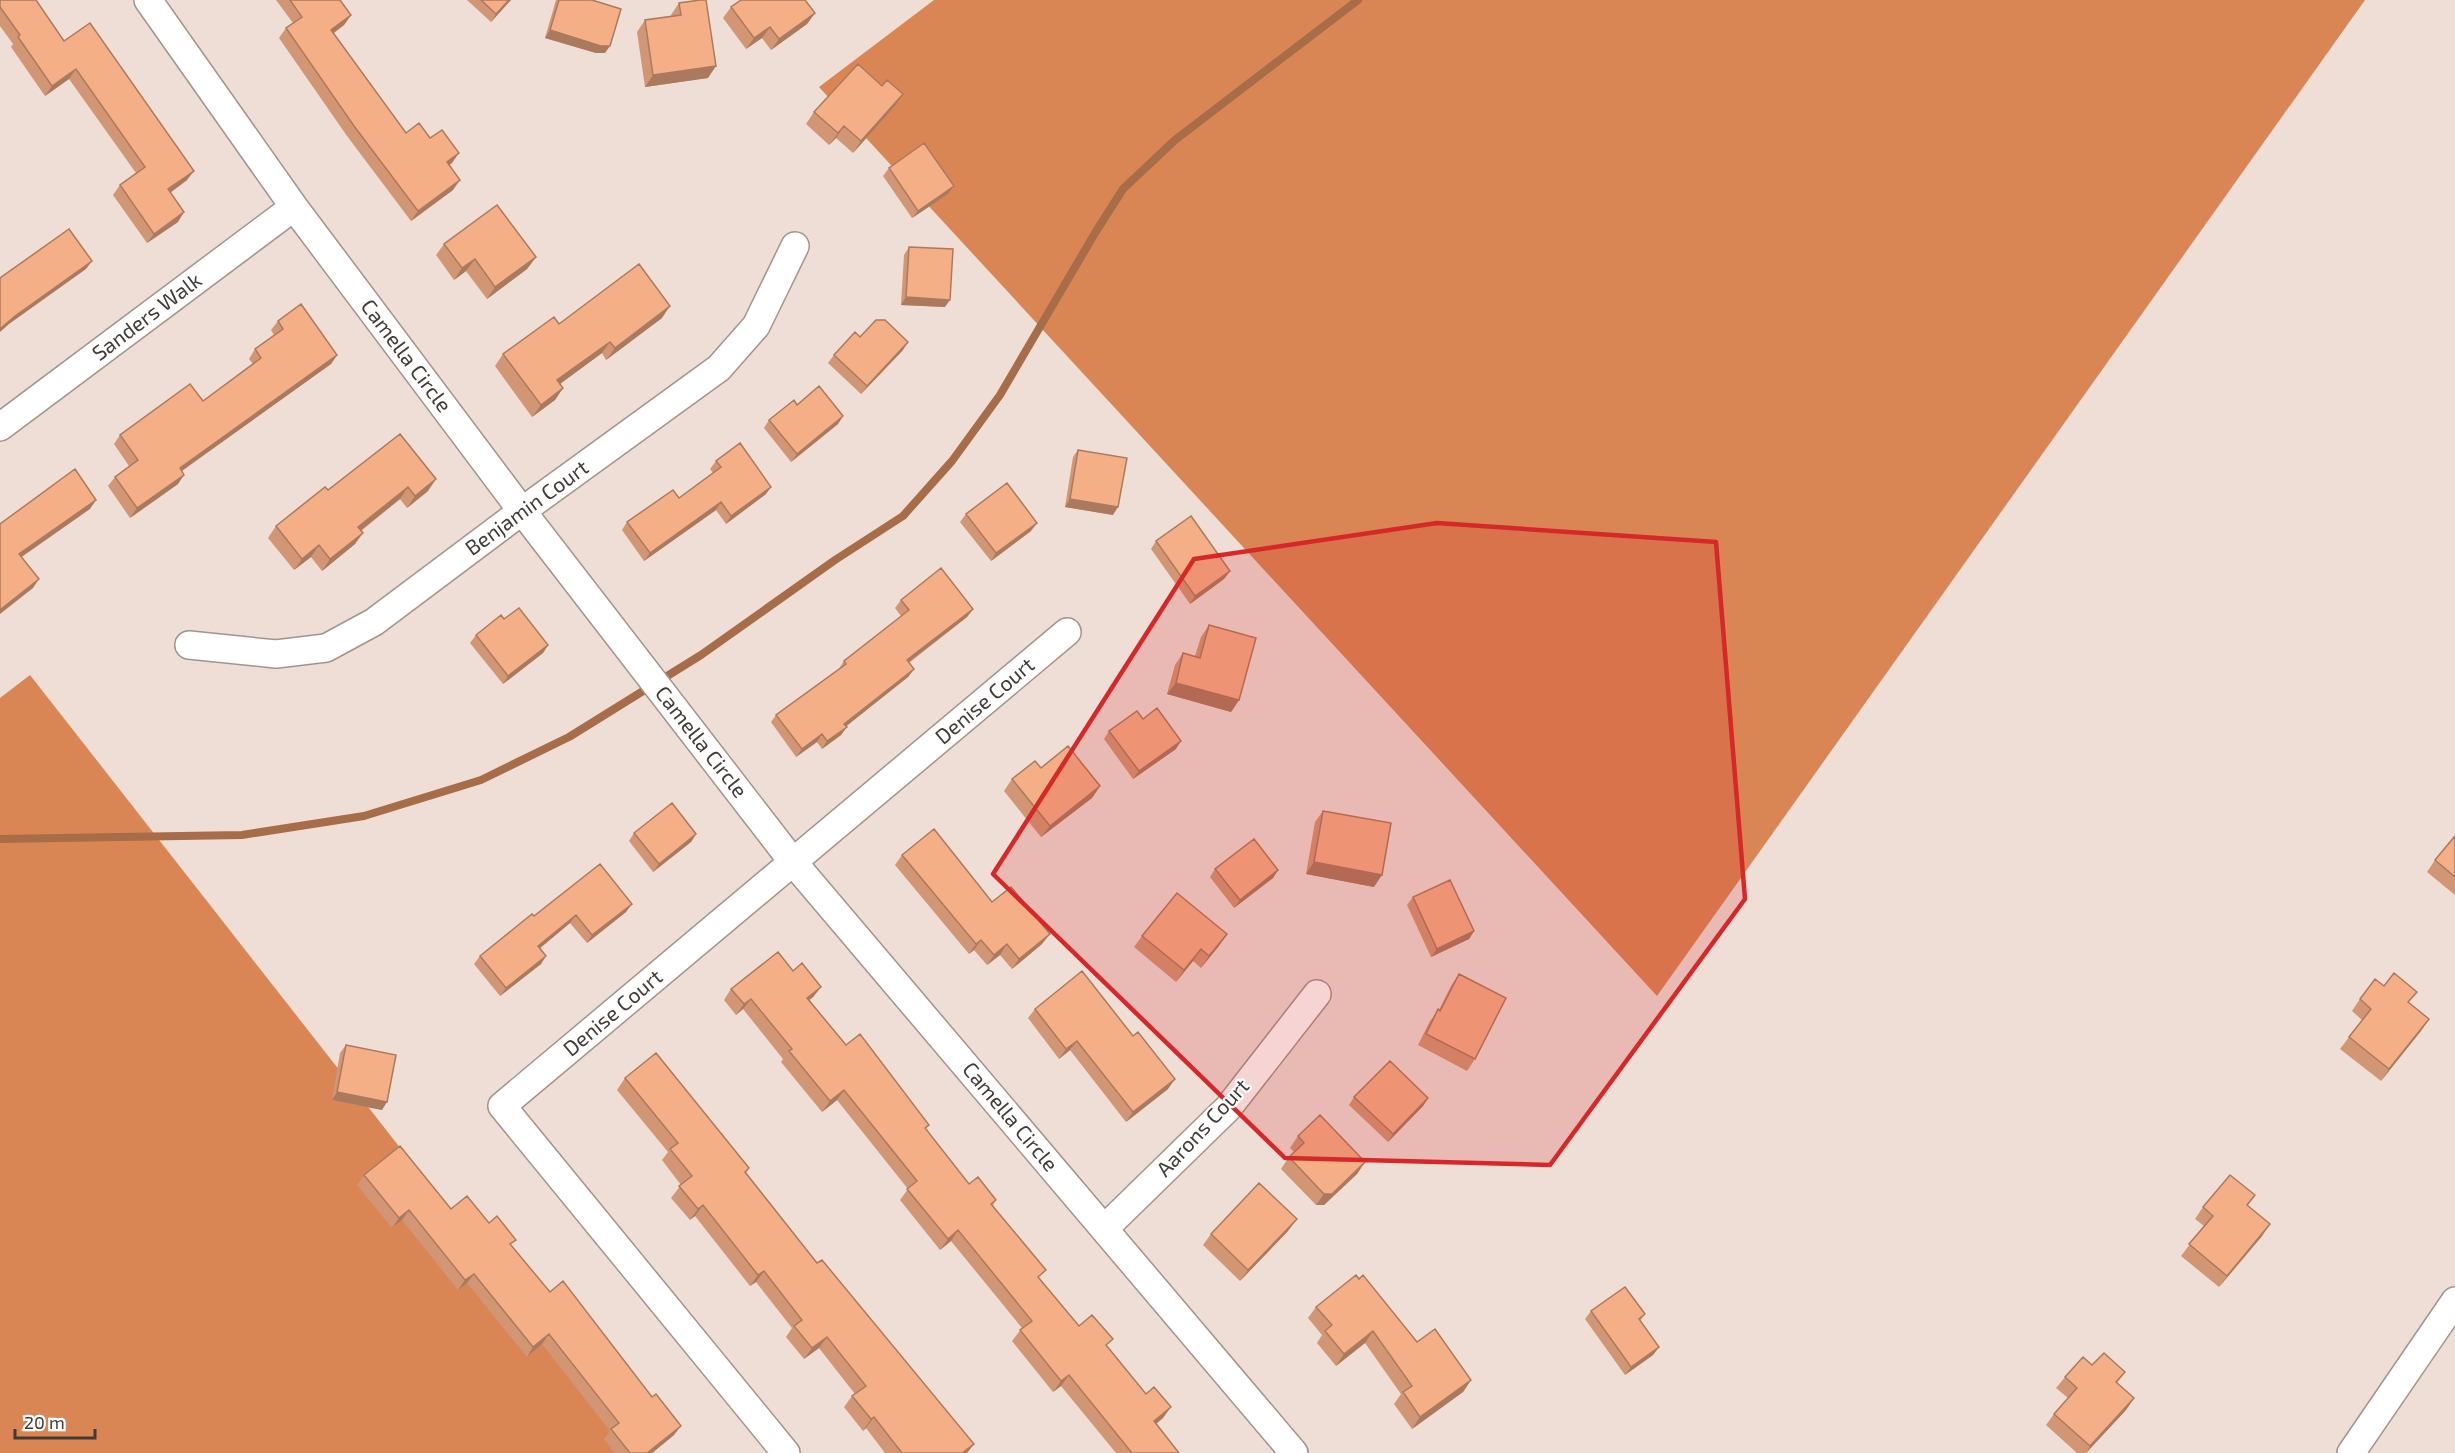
<svg xmlns="http://www.w3.org/2000/svg" width="2455" height="1453" font-family="'Exo 2',sans-serif">
<style>
.forest{fill:#d98654}
.lines{fill:none;stroke-linecap:round;stroke-linejoin:round}
.stream{stroke:#a76c48;stroke-width:8}
.minor-casing{stroke:#a2948c;stroke-width:30}
.minor{stroke:#fff;stroke-width:27}
.wall{fill:#d29674}
.shaded-wall{fill:#ab7a5e}
.building{fill:#f4af87;stroke:#ab7a5e;stroke-width:1.5}
.marked{fill:#d62828;fill-opacity:0.2;stroke:#d62828;stroke-width:4.5;stroke-linejoin:round}
.labels{text-anchor:middle;stroke-width:4.5;stroke-linejoin:round;paint-order:stroke}
.street-label{font-size:21px;fill:#413b38;stroke:#fff}
</style>
<rect width="100%" height="100%" fill="#eeded6"/>
<path class="forest" d="M934,0H2365L1657,996L819,87Z
M30,675L639,1453H0V698Z"/>
<g class="lines">
<path class="stream" d="M0,839L242,835L364,816L481,780L569,737L701,655L835,560L903,516L952,461L1000,395L1095,233L1123,189L1175,140L1358,0"/>
<defs>
<path id="minor" d="M148,0L294,207L522,511L793,862L1294,1453
M0,427L294,207
M189,645L276,654L326,648L374,622L522,511L719,368L756,326L795,246
M1105,1228L1228,1108L1317,994
M786,1453L502,1106L1067,632
M2351,1453L2455,1301"/>
</defs>
<use href="#minor" class="minor-casing"/>
<use href="#minor" class="minor"/>
</g>
<path class="wall" d="M0,0L64,41L187,180L171,192L178,222L147,243L113,195L120,185L136,173L69,79L45,96L11,47L13,44L0,26Z
M276,0H340L351,15L344,25L334,33L406,133L430,138L452,163L449,165L453,190L411,221L347,136L279,38L286,28L293,23Z
M467,0H511L491,22Z
M556,0H592L605,53H596L545,38Z
M679,3L708,78L645,87L637,32L645,20L671,16V15Z
M731,7L815,13L807,24L771,50L762,38L746,49L723,18Z
M895,106L853,153L836,138L829,145L806,124L814,112Z
M889,168L948,194L912,218L883,176Z
M444,244L536,257L527,269L487,299L466,271L454,280L436,255Z
M909,247L945,307L901,305L904,255Z
M662,318L606,360L602,353L560,384L563,388L555,400L532,417L495,366L503,354L559,324Z
M278,321L337,355L331,364L182,471L178,484L130,518L108,486L115,477L129,466L114,444L120,435L203,401L253,364L249,359L255,349L274,335L271,330Z
M860,337L903,350L861,394L828,363L834,355Z
M797,405L843,416L838,424L791,462L764,428L769,420Z
M400,434L428,491L407,508L400,499L361,531L355,544L322,571L311,557L294,570L268,538L276,526L328,490Z
M1078,450L1113,515L1065,507L1073,457Z
M716,461L766,494L726,524L716,510L644,561L622,530L627,522L679,498L713,473L710,469Z
M966,514L1031,531L991,561L960,522Z
M1156,541L1230,571L1224,579L1190,604L1151,549Z
M901,600L973,609L967,617L909,663L914,669L908,677L846,726L841,735L822,749L817,742L796,757L771,722L776,715L838,670L844,661L901,616L895,608Z
M504,619L548,645L543,653L503,684L470,643L476,635Z
M1209,625L1239,700L1231,712L1167,694L1175,665L1183,653L1195,656L1201,637Z
M1143,719L1176,749L1133,779L1104,739L1109,731Z
M1041,768L1100,786L1092,798L1041,837L1004,791L1012,779Z
M1323,811L1374,887L1306,874L1315,822Z
M634,833L696,834L691,842L653,872L629,841Z
M2455,836V895L2427,872L2435,860Z
M902,855L992,902L1042,944L1012,969L1000,955L987,965L974,950L969,954L895,865Z
M1215,869L1278,870L1273,878L1234,908L1210,877Z
M1413,897L1474,931L1469,939L1431,957L1407,905Z
M626,912L587,943L570,923L540,948L541,964L500,996L474,964L480,956L534,916Z
M1227,934L1201,968L1193,961L1176,982L1134,947L1142,936Z
M793,971L821,987L813,997L809,1000L846,1045L929,1125L926,1129L969,1184L996,1200L993,1205L1040,1279L1079,1326L1108,1347L1163,1418L1156,1424L1179,1453H1116L1061,1386L1053,1392L1012,1341L1022,1328L951,1241L940,1250L900,1200L908,1189L837,1100L822,1112L781,1062L783,1059L743,1009L736,1015L724,1000L731,989Z
M1459,974L1475,1059L1467,1071L1418,1045L1430,1021L1439,1010L1451,986Z
M2384,986L2409,1003L2429,1019L2381,1081L2340,1049L2362,1020L2352,1011L2360,999Z
M1035,1009L1168,1089L1126,1122L1070,1050L1059,1059L1028,1018Z
M346,1045L382,1110L332,1100L340,1053Z
M625,1078L749,1168L746,1173L817,1263L974,1444L967,1453H885L866,1428L863,1431L844,1407L852,1396L855,1394L819,1348L804,1359L786,1337L792,1328L756,1282L750,1286L695,1216L690,1220L671,1198L681,1185L662,1160L668,1152L617,1090Z
M1354,1097L1428,1098L1423,1106L1388,1142L1349,1105Z
M1298,1136L1365,1162L1357,1174L1324,1205H1316L1281,1169L1289,1157L1294,1152L1290,1148Z
M364,1175L489,1223L512,1246L550,1292L674,1435L652,1453H615L604,1439L610,1431L542,1344L527,1357L467,1283L458,1290L402,1220L392,1228L357,1185Z
M2255,1195L2247,1205L2262,1236L2219,1287L2181,1256L2204,1226L2195,1219L2203,1207Z
M1288,1231L1240,1281L1203,1245L1211,1234Z
M1316,1307L1417,1342L1471,1380L1463,1392L1412,1429L1394,1404L1401,1394L1365,1343L1336,1366L1317,1343L1322,1335L1308,1318Z
M1591,1311L1645,1314L1640,1321L1659,1347L1653,1355L1625,1375L1585,1319Z
M2092,1365L2125,1372L2117,1383L2134,1398L2126,1410L2086,1453H2077L2046,1425L2054,1414L2068,1398L2056,1388L2065,1377Z"/>
<path class="shaded-wall" d="M509,0H511L491,22L496,14Z
M815,13L807,24L771,50L779,39Z
M351,15L344,25L324,40L331,30Z
M770,27L762,38L746,49L754,38Z
M550,30L610,46L605,53H596L545,38Z
M716,66L708,78L645,87L653,75Z
M76,69L69,79L45,96L52,86Z
M903,94L895,106L853,153L861,141Z
M844,126L836,138L829,145L838,133Z
M459,153L452,163L440,171L447,162Z
M194,171L187,180L162,199L168,189Z
M460,180L453,190L411,221L418,211Z
M954,186L948,194L912,218L918,211Z
M184,212L178,222L147,243L154,234Z
M536,257L527,269L487,299L495,287Z
M475,259L466,271L454,280L462,268Z
M92,261L86,269L9,324L0,332V329L15,316Z
M906,297L950,300L945,307L901,305Z
M670,306L662,318L606,360L615,348Z
M610,342L602,353L549,392L557,380Z
M908,342L903,350L861,394L867,386Z
M337,355L331,364L173,477L180,468Z
M563,388L555,400L532,417L541,405Z
M843,416L838,424L791,462L797,454Z
M184,475L178,484L130,518L137,508Z
M436,479L428,491L407,508L415,496Z
M408,487L400,499L350,539L358,527Z
M771,487L766,494L726,524L731,516Z
M1070,499L1118,507L1113,515L1065,507Z
M96,500L90,509L13,563L19,554Z
M721,502L716,510L644,561L650,553Z
M1037,523L1031,531L991,561L996,553Z
M363,533L355,544L322,571L330,559Z
M319,545L311,557L294,570L302,559Z
M1230,571L1224,579L1190,604L1195,596Z
M39,579L33,588L0,614V610Z
M973,609L967,617L901,668L907,660Z
M548,645L543,653L503,684L508,676Z
M914,669L908,677L839,732L844,724Z
M1176,683L1239,700L1231,712L1167,694Z
M847,727L841,735L822,749L827,741Z
M822,734L817,742L796,757L802,749Z
M1181,741L1176,749L1133,779L1139,771Z
M1100,786L1092,798L1041,837L1050,826Z
M696,834L691,842L653,872L659,864Z
M1314,862L1382,875L1374,887L1306,874Z
M1278,870L1273,878L1234,908L1240,900Z
M632,904L626,912L587,943L592,935Z
M576,915L570,923L533,954L538,946Z
M1474,931L1469,939L1431,957L1437,949Z
M1050,934L1042,944L1012,969L1019,959Z
M1227,934L1219,946L1201,968L1209,956Z
M981,940L974,950L969,954L976,944Z
M1007,944L1000,955L987,965L994,955Z
M1201,949L1193,961L1176,982L1184,970Z
M546,956L541,964L500,996L506,988Z
M821,987L813,997L800,1008L807,998Z
M751,999L743,1009L736,1015L744,1004Z
M2429,1019L2421,1031L2381,1081L2389,1069Z
M1077,1041L1070,1050L1059,1059L1066,1049Z
M1175,1079L1168,1089L1126,1122L1133,1112Z
M844,1090L837,1100L822,1112L830,1101Z
M337,1092L387,1102L382,1110L332,1100Z
M1428,1098L1423,1106L1388,1142L1393,1134Z
M1365,1162L1357,1174L1324,1205H1316L1324,1194Z
M703,1205L695,1216L690,1220L698,1209Z
M409,1210L402,1220L392,1228L399,1218Z
M1297,1219L1288,1231L1240,1281L1248,1270Z
M2270,1224L2262,1236L2219,1287L2227,1276Z
M958,1230L951,1241L940,1250L948,1239Z
M764,1271L756,1282L750,1286L758,1275Z
M474,1274L467,1283L458,1290L465,1280Z
M1373,1331L1365,1343L1336,1366L1344,1354Z
M549,1334L542,1344L527,1357L533,1347Z
M827,1337L819,1348L804,1359L812,1348Z
M1659,1347L1653,1355L1625,1375L1631,1367Z
M1069,1375L1061,1386L1053,1392L1061,1381Z
M1471,1380L1463,1392L1412,1429L1420,1417Z
M2134,1398L2126,1410L2086,1453L2090,1446Z
M1171,1407L1163,1418L1146,1432L1154,1421Z
M874,1417L866,1428L863,1431L871,1419Z
M681,1426L674,1435L652,1453H647Z
M974,1444L967,1453H962Z"/>
<path class="building" d="M0,0H36L64,41L90,23L194,171L168,189L184,212L154,234L120,185L145,167L76,69L52,86L18,37L20,35L0,7Z
M290,0H340L351,15L331,30L406,133L419,123L430,138L442,130L459,153L447,162L460,180L418,211L354,126L286,28L302,17Z
M481,0H509L496,14Z
M559,0H592L621,9L610,46H601L550,30Z
M700,0H706L716,66L653,75L645,20L681,15L679,3Z
M741,0H805L815,13L779,39L770,27L754,38L731,7Z
M858,64L882,86L887,80L903,94L861,141L844,126L838,133L814,112Z
M924,143L954,186L918,211L889,168Z
M497,205L536,257L495,287L475,259L462,268L444,244Z
M69,229L92,261L15,316L0,329V278Z
M909,247L953,249L950,300L906,297Z
M639,264L670,306L615,348L610,342L557,380L563,388L541,405L503,354L554,317L559,324Z
M301,304L337,355L180,468L184,475L137,508L115,477L138,460L120,435L190,384L203,401L261,358L255,349L283,329L278,321Z
M876,320H885L908,342L867,386L834,355L855,332L860,337Z
M819,386L843,416L797,454L769,420L794,400L797,405Z
M400,434L436,479L415,496L408,487L358,527L363,533L330,559L319,545L302,559L276,526L325,487L328,490Z
M740,443L771,487L731,516L721,502L650,553L627,522L673,490L679,498L721,467L716,461Z
M1078,450L1127,458L1118,507L1070,499Z
M75,469L96,500L19,554L39,579L0,610V524Z
M1007,483L1037,523L996,553L966,514Z
M1191,516L1230,571L1195,596L1156,541Z
M941,568L973,609L907,660L914,669L844,724L847,727L827,741L822,734L802,749L776,715L846,664L844,661L909,610L901,600Z
M519,608L548,645L508,676L476,635L501,615L504,619Z
M1209,625L1256,638L1239,700L1176,683L1183,653L1200,658Z
M1157,708L1181,741L1139,771L1109,731L1137,711L1143,719Z
M1068,746L1100,786L1050,826L1012,779L1035,761L1041,768Z
M672,803L696,834L659,864L634,833Z
M1323,811L1391,823L1382,875L1314,862Z
M934,829L992,902L1011,887L1050,934L1019,959L1007,944L994,955L981,940L976,944L902,855Z
M2455,836V877L2435,860Z
M1254,839L1278,870L1240,900L1215,869Z
M600,864L632,904L592,935L576,915L538,946L546,956L506,988L480,956L532,914L534,916Z
M1450,880L1474,931L1437,949L1413,897Z
M1177,893L1227,934L1209,956L1201,949L1184,970L1142,936Z
M778,952L793,971L802,963L821,987L807,998L846,1045L860,1034L929,1125L925,1128L969,1184L978,1177L996,1200L991,1204L1046,1270L1038,1277L1079,1326L1092,1315L1113,1339L1106,1345L1146,1394L1154,1387L1171,1407L1154,1421L1179,1453H1132L1069,1375L1061,1381L1020,1330L1032,1321L958,1230L948,1239L907,1189L917,1181L844,1090L830,1101L789,1051L792,1049L751,999L744,1004L731,989Z
M1082,971L1133,1036L1138,1032L1175,1079L1133,1112L1077,1041L1066,1049L1035,1009Z
M2394,973L2417,992L2408,1002L2429,1019L2389,1069L2349,1037L2371,1009L2360,999L2375,979L2384,986Z
M1459,974L1506,998L1475,1059L1426,1034L1438,1009L1440,1011Z
M346,1045L396,1055L387,1102L337,1092Z
M656,1053L749,1168L745,1172L817,1263L822,1260L974,1444L962,1453H902L874,1417L871,1419L852,1396L866,1386L827,1337L812,1348L794,1326L802,1320L764,1271L758,1275L703,1205L698,1209L679,1186L692,1176L670,1149L678,1143L625,1078Z
M1390,1061L1428,1098L1393,1134L1354,1097Z
M1320,1115L1365,1162L1332,1194H1324L1289,1157L1304,1143L1298,1136Z
M400,1146L451,1209L467,1196L489,1223L497,1216L516,1240L510,1244L550,1292L563,1281L652,1397L656,1394L681,1426L647,1453H630L611,1429L619,1423L549,1334L533,1347L474,1274L465,1280L409,1210L399,1218L364,1175Z
M2230,1175L2255,1195L2247,1205L2270,1224L2227,1276L2189,1244L2213,1216L2203,1207Z
M1259,1183L1297,1219L1248,1270L1211,1234Z
M1356,1275L1359,1279L1363,1275L1417,1342L1435,1329L1471,1380L1420,1417L1403,1392L1412,1386L1373,1331L1344,1354L1325,1331L1332,1325L1316,1307Z
M1625,1287L1645,1314L1639,1319L1659,1347L1631,1367L1591,1311Z
M2104,1353L2125,1372L2116,1382L2134,1398L2090,1446L2054,1414L2077,1388L2065,1377L2083,1357L2092,1365Z"/>
<path class="marked" d="M1437,523L1716,542L1745,899L1550,1165L1285,1158L993,874L1194,559Z"/>
<g class="labels">
<g class="street-label">
<text transform="translate(147 317) rotate(-37)" y="7">Sanders Walk</text>
<text transform="translate(406 356) rotate(53)" y="7">Camella Circle</text>
<text transform="translate(527 508) rotate(-36)" y="7">Benjamin Court</text>
<text transform="translate(985 701) rotate(-40)" y="7">Denise Court</text>
<text transform="translate(701 742) rotate(52)" y="7">Camella Circle</text>
<text transform="translate(613 1013) rotate(-40)" y="7">Denise Court</text>
<text transform="translate(1010 1117) rotate(50)" y="7">Camella Circle</text>
<text transform="translate(1203 1128) rotate(-47)" y="7">Aarons Court</text>
</g>
</g>
<path d="M15 1429v9h80v-9" fill="none" stroke="#413b38" stroke-width="3"/>
<text x="24" y="1429" font-size="18" fill="#413b38" stroke="#ffffff" stroke-width="4.5" paint-order="stroke">20 m</text>
</svg>
